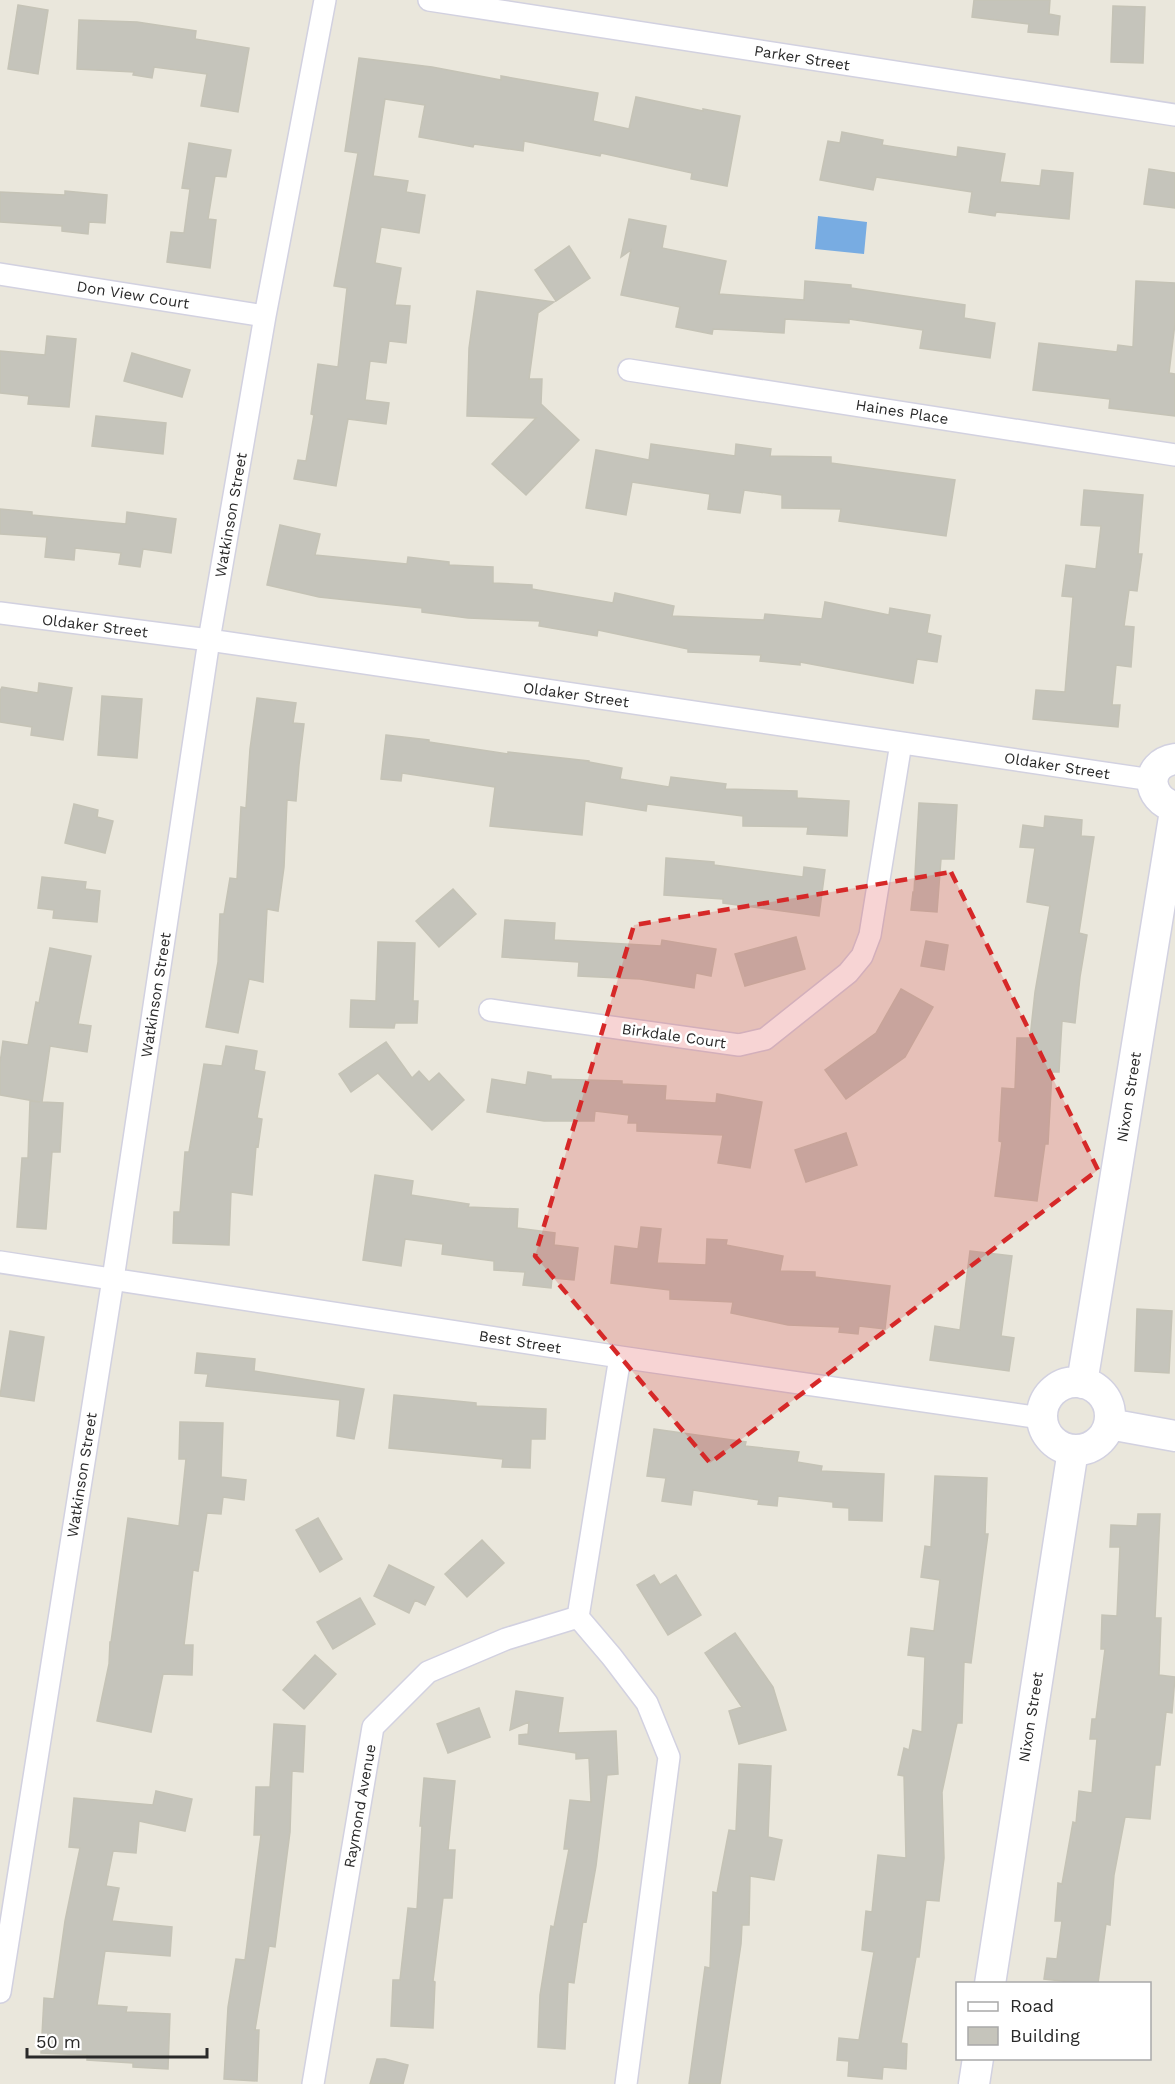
<svg xmlns="http://www.w3.org/2000/svg" width="1175" height="2084" font-family="'Work Sans',sans-serif">
<style>
.water{fill:#78ace2}
.building{fill:#c5c4bb;stroke:#c5c3b6;stroke-width:1.5}
.lines{fill:none;stroke-linecap:round;stroke-linejoin:round}
.street-casing{stroke:#d2d1e0;stroke-width:24}
.secondary-casing{stroke:#d2d1e0;stroke-width:33}
.street{stroke:#fff;stroke-width:21}
.secondary{stroke:#fff;stroke-width:30}
.marked{fill:#d62828;fill-opacity:0.2;stroke:#d62828;stroke-width:4.5;stroke-dasharray:12 8;stroke-linejoin:round}
.labels{text-anchor:middle;stroke-width:5;stroke-linejoin:round;paint-order:stroke}
.street-label{font-size:15px;fill:#292929;stroke:#fff}
</style>
<rect width="100%" height="100%" fill="#eae7dc"/>
<path class="water" d="M818,216L867,222L864,254L815,249Z"/>
<path class="building" d="M974,0H1050L1049,14L1060,16L1058,35L1028,32L1029,24L972,17Z
M18,5L48,10L38,74L8,69Z
M1113,6L1145,7L1143,63L1111,62Z
M79,20L137,22L196,31L195,39L249,48L238,112L201,106L207,74L154,67L152,78L133,75L134,72L77,69Z
M359,58L432,67L501,80V76L598,93L593,121L629,129L636,97L703,111V109L740,116L727,186L691,179L692,173L601,153L600,156L524,141L523,151L474,144L473,147L419,137L425,105L385,99L373,176L408,181L406,192L425,195L419,233L381,227L375,263L401,268L395,305L410,306L406,343L389,341L386,363L370,361L365,400L389,403L386,424L348,419L336,486L294,479L298,460L306,461L314,415L311,414L318,364L338,367L347,288L334,286L358,153L345,151Z
M842,132L883,140L882,145L957,157L958,147L1005,154L1000,182L1040,186L1042,170L1073,173L1069,219L996,212L995,216L969,212L972,192L876,177L873,190L820,180L828,141L840,143Z
M189,143L231,150L226,177L215,176L208,219L216,220L210,268L167,262L171,232L184,233L190,189L182,188Z
M1149,169L1175,173V208L1144,204Z
M65,191L107,195L105,223L89,222L88,234L62,231V226L0,222V192L65,195Z
M629,219L666,226L662,248L726,261L719,294L804,300L805,281L851,285V288L965,305L964,318L995,323L990,358L920,348L923,330L849,319V323L785,319L784,333L713,329L712,334L676,327L680,307L621,295L631,250L621,257Z
M569,246L590,278L556,301L535,270Z
M1136,281L1175,283V323L1169,373L1175,374V416L1109,408L1110,399L1033,390L1039,343L1117,352L1118,345L1133,347Z
M477,291L554,302L538,313L529,379H542L541,404L579,440L526,495L492,464L536,418L467,416L469,348Z
M47,336L76,339L69,407L28,404L29,396L0,393V351L45,355Z
M132,353L190,370L182,397L124,381Z
M96,416L166,423L163,454L92,446Z
M651,444L735,456L736,444L771,449L770,456L831,457V463L955,480L946,536L839,521L841,509L782,508V495L744,490L740,513L708,509L710,494L632,482L626,515L586,508L596,450L649,460Z
M1084,490L1143,495L1138,554H1142L1137,591L1129,590L1124,626L1134,627L1131,667L1116,665L1112,705H1120L1118,727L1033,719L1036,690L1065,692L1073,597L1062,596L1066,565L1096,569L1101,526L1081,525Z
M0,509L32,512V515L126,524L127,512L176,519L171,553L143,549L140,567L119,564L121,553L75,548L74,560L45,557L47,537L0,534Z
M280,525L320,534L315,555L407,564L408,557L449,562V565L493,567V583L532,585V589L613,603L615,593L674,606L672,616L764,620L765,614L822,619L825,602L889,615L890,608L930,615L927,633L941,636L937,662L917,659L913,683L800,662V665L760,661L761,655L688,652V649L598,630L597,636L539,626L540,621L468,618L422,612V608L319,597L267,585Z
M39,683L72,688L63,740L31,735L32,727L0,722V691L2,687L38,693Z
M102,696L142,699L137,758L98,755Z
M257,698L296,703L293,723L304,724L299,765L296,801L287,800L284,867L278,911L267,909L263,982L249,979L238,1033L206,1027L218,962L220,914H224L230,878L237,879L241,807L246,808L250,749Z
M386,735L429,740V742L508,754V752L589,761V762L622,768L620,779L669,787L671,777L726,784L725,789L797,791V798L849,801L847,836L807,834L808,827L743,826V816L647,804L646,811L585,801L582,835L490,826L495,787L402,773L401,781L381,779Z
M919,803L957,805L954,859H941L937,912L911,910L913,892H914Z
M74,804L98,810L97,817L113,821L105,853L65,843Z
M1045,816L1082,820L1081,836L1094,837L1079,933L1087,935L1080,977L1075,1023L1062,1021L1059,1072H1052L1048,1144H1045L1037,1201L995,1196L1002,1142L999,1141L1002,1088L1015,1089L1017,1038H1030L1035,992L1050,906L1027,902L1035,848L1020,847L1023,825L1044,828Z
M666,858L714,862V865L803,877L804,867L825,870L819,916L723,903V899L664,895Z
M42,877L86,882L85,889L100,891L97,922L53,918L54,910L38,908Z
M453,889L476,914L439,947L416,921Z
M505,920L555,923L554,940L661,946L662,940L716,949L711,976L696,973L694,988L640,979L578,976L579,962L502,957Z
M796,937L805,969L745,986L735,954Z
M926,941L948,945L944,970L921,966Z
M378,942L415,943L413,1001H418L417,1023H395L394,1028L350,1027L351,1000L376,1001Z
M50,948L91,956L78,1024L91,1026L87,1052L50,1046L42,1102L63,1103L60,1152H52L46,1229L17,1227L22,1158H28L30,1101L40,1102L0,1095V1063L3,1041L28,1045L36,1002L39,1003Z
M901,989L933,1007L905,1057L846,1099L825,1070L876,1033Z
M386,1042L412,1078L419,1071L429,1082L439,1073L464,1100L432,1130L378,1073L351,1092L339,1074Z
M226,1046L257,1051L254,1070L265,1072L257,1118L262,1119L258,1147L256,1146L252,1195L231,1192L229,1245L173,1243L174,1212H180L185,1152H189L204,1064L222,1066Z
M528,1072L551,1076V1079L622,1081V1084L666,1086L665,1100L716,1103L717,1094L762,1102L750,1168L718,1163L723,1135L637,1131V1123H628L629,1115L595,1111L594,1121H544L487,1112L492,1079L526,1085Z
M846,1133L857,1165L806,1182L795,1150Z
M375,1175L413,1181L411,1195L469,1204L468,1207L518,1209L517,1228L555,1233L554,1245L578,1248L574,1280L552,1278L551,1288L523,1285L525,1272L494,1270V1261L442,1254L443,1244L405,1239L401,1266L363,1260Z
M641,1227L661,1229L657,1263L706,1265L707,1239L727,1240L726,1245L783,1256L780,1271L815,1272V1277L890,1286L885,1329L859,1326L858,1334L839,1332L840,1327L788,1325L731,1313L733,1302L670,1299V1290L611,1283L615,1246L638,1249Z
M970,1251L1012,1256L1001,1336L1014,1338L1009,1371L930,1360L935,1326L960,1330Z
M1137,1309L1172,1311L1169,1373L1135,1371Z
M10,1331L44,1337L34,1401L0,1396Z
M197,1353L255,1359L254,1371L364,1389L354,1439L337,1436L340,1400L206,1386L208,1374L195,1373Z
M394,1395L476,1403V1406L546,1409L545,1439H531L530,1468L502,1467L503,1459L389,1448Z
M180,1422L223,1423L221,1477L246,1480L244,1500L223,1497L221,1514L207,1513L198,1571L193,1570L184,1645H193L192,1675L163,1674L151,1732L97,1721L109,1664L110,1642H111L128,1518L179,1526L186,1459H179Z
M654,1429L746,1442L745,1446L799,1452L797,1462L822,1466L821,1471L884,1474L882,1521L849,1520V1508L833,1507V1502L778,1496L777,1506L758,1504L759,1500L693,1490L691,1505L662,1501L666,1478L647,1476Z
M935,1476L987,1478L985,1534H988L971,1663L964,1662L962,1723H957L942,1792L944,1858L939,1901L926,1900L919,1957H916L901,2043L907,2044L906,2069L883,2067L882,2079L848,2076L849,2061L837,2060L839,2038L859,2040L874,1952L862,1950L866,1911L872,1912L878,1855L906,1858L904,1776L898,1775L904,1748L909,1750L913,1730L922,1732L925,1657L908,1655L911,1628L934,1631L940,1580L921,1577L925,1546L931,1547Z
M1138,1514H1160L1155,1618H1161L1159,1675L1175,1677L1172,1713L1166,1712L1160,1765H1155L1150,1819L1125,1817L1114,1875L1110,1925L1106,1924L1098,1983H1079L1044,1979L1047,1958L1057,1959L1062,1921H1055L1058,1883L1062,1884L1073,1822L1076,1823L1079,1791L1092,1793L1097,1739H1090L1092,1719H1096L1105,1649H1101L1102,1615L1117,1616L1120,1547H1110L1111,1525L1137,1526Z
M318,1518L342,1559L320,1572L296,1530Z
M482,1540L504,1563L467,1597L445,1574Z
M389,1565L434,1587L425,1605L415,1600L409,1613L374,1596Z
M654,1575L660,1585L676,1575L701,1615L668,1635L637,1585Z
M360,1598L375,1624L333,1649L317,1622Z
M735,1633L773,1687L786,1730L739,1744L729,1711L742,1707L705,1653Z
M315,1655L336,1674L304,1709L283,1690Z
M516,1691L563,1698L558,1733L616,1731L618,1774L607,1775L596,1866L586,1922L583,1921L574,1983L568,1982L565,2049L538,2047L540,1995L551,1926L554,1927L569,1849H564L570,1800L591,1802L589,1758L576,1759V1753L519,1744V1735L528,1734L529,1722L510,1730Z
M479,1708L490,1737L448,1753L437,1724Z
M274,1724L305,1726L303,1772L292,1771L290,1832L275,1947L269,1946L255,2030H259L257,2081L224,2079L228,2007L236,1959L245,1960L261,1835H254L256,1787H270Z
M739,1764L771,1766L768,1837L782,1840L774,1880L750,1876L749,1925H742L741,1944L720,2084H689L705,1967L710,1968L713,1892L717,1893L729,1830L736,1831Z
M424,1778L455,1781L448,1850H455L452,1898H443L433,1981L435,1982L433,2028L391,2026L393,1980H400L408,1908L417,1909L422,1826H420Z
M156,1791L192,1799L185,1831L139,1821L136,1853L113,1851L106,1886L119,1888L112,1921L172,1927L170,1956L105,1951L97,2005L127,2007L126,2012L170,2014L168,2069L133,2067V2063L87,2060V2055L41,2053L44,1998L54,1999L65,1921L80,1848L69,1847L74,1798L153,1805Z
M377,2059H385L408,2065L403,2084H370Z"/>
<g class="lines">
<defs>
<path id="street" d="M429,0L1175,115
M0,274L265,316
M629,370L1175,455
M0,613L209,640L1152,780
M490,1010L739,1045L765,1039L848,973L862,956L870,935L901,743
M0,1262L620,1357L1041,1418
M578,1617L612,1657L647,1703L669,1757L626,2084
M578,1617L620,1357
M0,1992L113,1279L209,640L265,316L325,0
M313,2084L373,1727L428,1672L506,1639L578,1617"/>
<path id="secondary" d="M1175,759C1144,764 1146,799 1175,807
M1042 1416a34 34 0 1 1 68 0a34 34 0 1 1-68 0Z
M1082,1383L1175,811
M1109,1424L1175,1436
M990,1984L1073,1450
M974,2084L978,2058"/>
</defs>
<use href="#street" class="street-casing"/>
<use href="#secondary" class="secondary-casing"/>
<use href="#street" class="street"/>
<use href="#secondary" class="secondary"/>
</g>
<path class="marked" d="M951,872L1098,1170L710,1463L535,1256L634,925Z"/>
<g class="labels">
<g class="street-label">
<text transform="translate(802 58) rotate(9)" y="5">Parker Street</text>
<text transform="translate(133 295) rotate(9)" y="5">Don View Court</text>
<text transform="translate(902 412) rotate(9)" y="5">Haines Place</text>
<text transform="translate(231 515) rotate(-80)" y="5">Watkinson Street</text>
<text transform="translate(95 626) rotate(7)" y="5">Oldaker Street</text>
<text transform="translate(576 695) rotate(8)" y="5">Oldaker Street</text>
<text transform="translate(1057 766) rotate(9)" y="5">Oldaker Street</text>
<text transform="translate(156 995) rotate(-81)" y="5">Watkinson Street</text>
<text transform="translate(674 1036) rotate(8)" y="5">Birkdale Court</text>
<text transform="translate(1129 1097) rotate(-81)" y="5">Nixon Street</text>
<text transform="translate(520 1342) rotate(9)" y="5">Best Street</text>
<text transform="translate(82 1475) rotate(-81)" y="5">Watkinson Street</text>
<text transform="translate(1031 1717) rotate(-81)" y="5">Nixon Street</text>
<text transform="translate(360 1806) rotate(-80)" y="5">Raymond Avenue</text>
</g>
</g>
<rect x="956" y="1982" width="195" height="78" fill="#ffffff" stroke="#a9a9a9" stroke-width="1.5"/>
<rect x="968" y="2002" width="30" height="9" fill="#ffffff" stroke="#a9a9a9" stroke-width="1.5"/>
<text x="1010" y="2012" font-size="18" fill="#292929">Road</text>
<rect x="968" y="2027" width="30" height="18" fill="#c5c4bb" stroke="#a9a9a9" stroke-width="1.5"/>
<text x="1010" y="2042" font-size="18" fill="#292929">Building</text>
<path d="M27 2048v9h180v-9" fill="none" stroke="#292929" stroke-width="3"/>
<text x="36" y="2048" font-size="18" fill="#292929" stroke="#ffffff" stroke-width="4.5" paint-order="stroke">50 m</text>
</svg>
